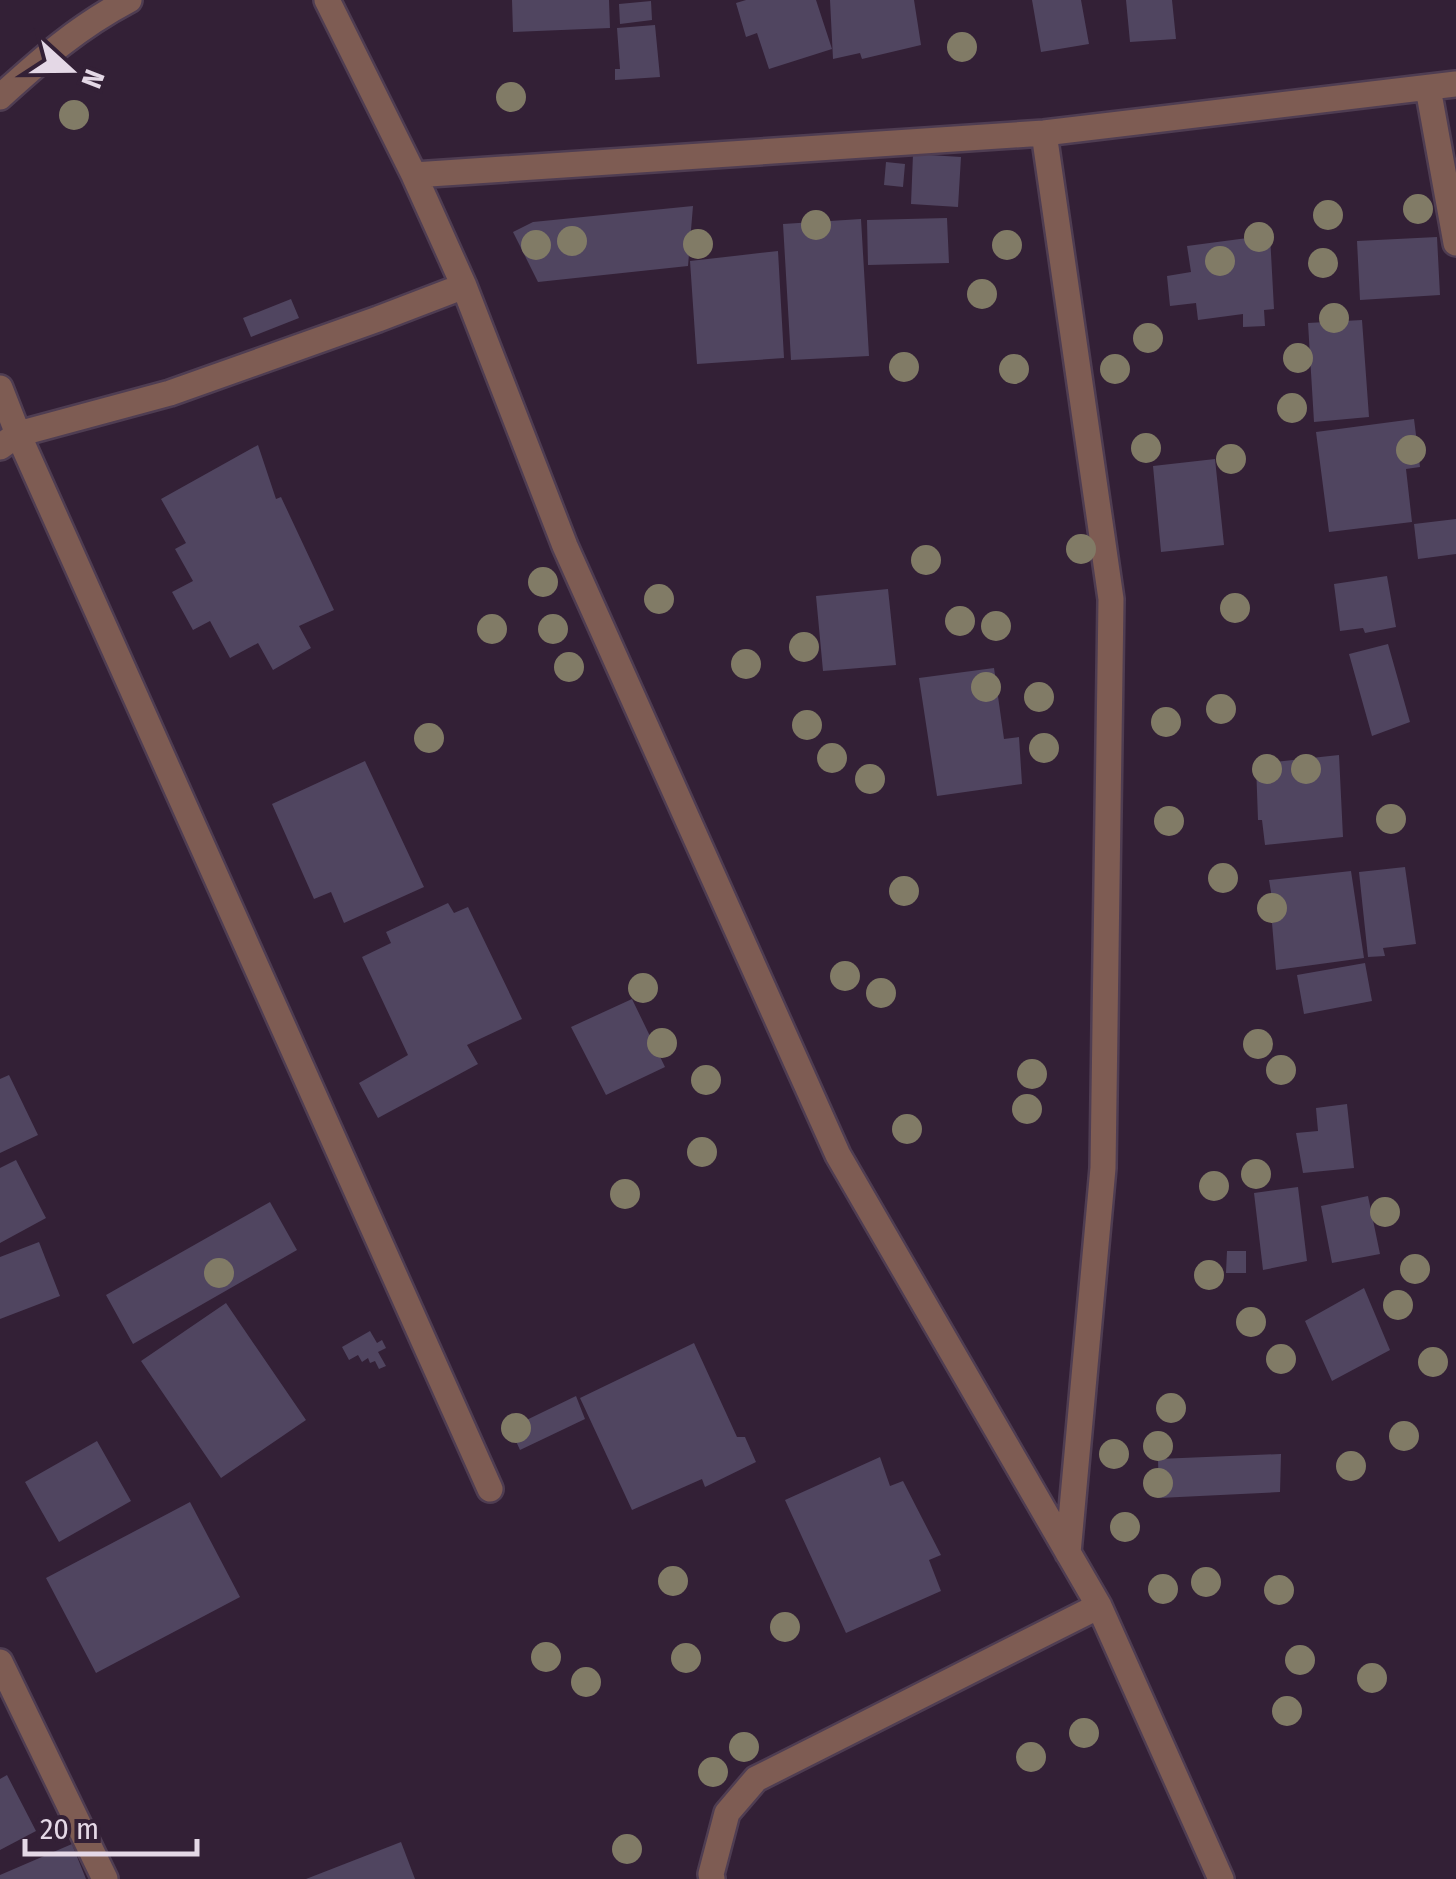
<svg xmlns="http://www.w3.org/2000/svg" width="1456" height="1879" font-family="'Fira Sans Condensed',sans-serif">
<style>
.building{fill:#504560}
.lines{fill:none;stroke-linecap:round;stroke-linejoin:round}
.minor-casing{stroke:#4f3d52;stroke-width:30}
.minor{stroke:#7e5c53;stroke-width:25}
.tree{fill:#817b66}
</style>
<rect width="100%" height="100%" fill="#332036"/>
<path class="building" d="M512,0H609L610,28L513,32Z
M746,0H816L832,49L769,69L757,33L746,37L736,3Z
M830,0H914L921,45L862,59L860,53L833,59Z
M1032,0H1081L1089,44L1041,52Z
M1126,0H1172L1176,39L1130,42Z
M651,1L652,20L620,24L619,4Z
M655,25L660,77L615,80V69H620L617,28Z
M913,154L961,157L958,207L911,204Z
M886,162L905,164L903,187L884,185Z
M693,206L688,266L538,282L513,232L533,222Z
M947,218L949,263L868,265L867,220Z
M861,219L869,356L791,360L783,224Z
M1270,235L1274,309L1264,310L1265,326L1243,327V314L1198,320L1196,303L1170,306L1167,276L1191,272L1187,246Z
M1437,237L1440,295L1360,300L1357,241Z
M778,251L784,358L697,364L690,261Z
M291,299L299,318L251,337L243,318Z
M1362,320L1369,417L1314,422L1308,323Z
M1414,419L1420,467L1406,469L1412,522L1329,532L1316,432Z
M258,445L276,499L281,497L334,610L299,626L311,648L273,670L258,643L230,658L210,621L193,630L172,592L193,581L175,549L186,543L161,499Z
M1215,459L1224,545L1161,552L1153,466Z
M1456,519V554L1418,559L1414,524Z
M1387,576L1396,627L1365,633L1363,628L1340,631L1334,584Z
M888,589L896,665L823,671L816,596Z
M1388,644L1410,722L1372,736L1349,654Z
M994,668L1004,739L1019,737L1022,784L937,796L919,678Z
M1339,755L1343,837L1265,845L1262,820H1258L1256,764Z
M365,761L424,887L344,923L331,892L314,899L272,804Z
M1405,867L1416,944L1383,948L1385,956L1368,957L1359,872Z
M1351,871L1364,958L1276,970L1272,923L1276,922L1269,880Z
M448,903L454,913L468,907L522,1019L467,1045L478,1064L378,1118L359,1083L408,1055L362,957L391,943L386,932Z
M1365,963L1372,1001L1304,1014L1297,975Z
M632,999L665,1067L606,1095L571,1027Z
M9,1075L38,1135L0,1153V1079Z
M1347,1104L1354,1168L1303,1173L1296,1133L1318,1131L1316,1108Z
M16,1160L46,1218L0,1243V1168Z
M1298,1187L1307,1261L1263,1270L1254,1193Z
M1368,1196L1380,1254L1332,1263L1321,1206Z
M270,1202L297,1250L133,1344L106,1295Z
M39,1242L60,1296L0,1319V1257Z
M1227,1251H1246V1273H1226Z
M1364,1288L1390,1350L1332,1381L1305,1321Z
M226,1303L306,1420L221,1478L141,1361Z
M370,1331L377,1343L382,1340L386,1348L378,1352L386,1366L379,1369L375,1361L370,1363L368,1358L362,1362L358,1355L349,1360L342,1347Z
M694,1343L737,1437H745L756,1462L705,1487L702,1479L632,1510L580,1398Z
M576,1396L585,1419L520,1450L510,1428Z
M97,1441L131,1501L59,1542L25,1482Z
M1281,1454L1280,1492L1159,1498L1158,1459Z
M880,1457L890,1486L903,1481L941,1555L929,1560L941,1591L846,1633L785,1500Z
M190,1502L240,1597L96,1673L46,1578Z
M7,1775L36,1831L0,1850V1779Z
M401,1842L415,1879H306Z
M72,1844L86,1879H0V1875Z"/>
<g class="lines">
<defs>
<path id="minor" d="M327,0L414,175L464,286L565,546L838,1155L1099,1606L1221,1879
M1428,88L1456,243
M0,97C43,58 78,27 129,0
M1044,133L1111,599L1103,1168L1068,1553
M414,175L1044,133L1456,84
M0,388L18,434L490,1489
M0,447L18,434L170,393L378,319L464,286
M0,1662L105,1879
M712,1879L711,1874L727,1813L756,1779L1099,1606"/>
</defs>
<use href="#minor" class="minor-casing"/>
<use href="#minor" class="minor"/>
</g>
<g class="tree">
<circle cx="962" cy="47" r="15"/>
<circle cx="511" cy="97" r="15"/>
<circle cx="74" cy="115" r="15"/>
<circle cx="1418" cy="209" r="15"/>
<circle cx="1328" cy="215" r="15"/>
<circle cx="816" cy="225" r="15"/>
<circle cx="1259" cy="237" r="15"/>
<circle cx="572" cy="241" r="15"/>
<circle cx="698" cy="244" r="15"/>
<circle cx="536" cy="245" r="15"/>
<circle cx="1007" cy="245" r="15"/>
<circle cx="1220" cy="261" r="15"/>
<circle cx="1323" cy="263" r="15"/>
<circle cx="982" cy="294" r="15"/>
<circle cx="1334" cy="318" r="15"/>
<circle cx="1148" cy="338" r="15"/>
<circle cx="1298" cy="358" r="15"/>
<circle cx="904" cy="367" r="15"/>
<circle cx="1014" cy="369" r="15"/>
<circle cx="1115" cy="369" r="15"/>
<circle cx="1292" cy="408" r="15"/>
<circle cx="1146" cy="448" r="15"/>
<circle cx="1411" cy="450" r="15"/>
<circle cx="1231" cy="459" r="15"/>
<circle cx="1081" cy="549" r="15"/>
<circle cx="926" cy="560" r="15"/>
<circle cx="543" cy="582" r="15"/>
<circle cx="659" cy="599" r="15"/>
<circle cx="1235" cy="608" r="15"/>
<circle cx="960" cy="621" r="15"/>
<circle cx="996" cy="626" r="15"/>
<circle cx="492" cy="629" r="15"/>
<circle cx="553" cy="629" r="15"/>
<circle cx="804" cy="647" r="15"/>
<circle cx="746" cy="664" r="15"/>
<circle cx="569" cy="667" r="15"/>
<circle cx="986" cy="687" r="15"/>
<circle cx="1039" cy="697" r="15"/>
<circle cx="1221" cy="709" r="15"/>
<circle cx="1166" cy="722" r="15"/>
<circle cx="807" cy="725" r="15"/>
<circle cx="429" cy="738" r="15"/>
<circle cx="1044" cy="748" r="15"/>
<circle cx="832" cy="758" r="15"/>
<circle cx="1267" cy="769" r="15"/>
<circle cx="1306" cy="769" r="15"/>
<circle cx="870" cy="779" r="15"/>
<circle cx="1391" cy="819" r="15"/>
<circle cx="1169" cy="821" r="15"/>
<circle cx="1223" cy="878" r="15"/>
<circle cx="904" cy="891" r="15"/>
<circle cx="1272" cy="908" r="15"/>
<circle cx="845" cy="976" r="15"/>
<circle cx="643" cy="988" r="15"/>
<circle cx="881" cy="993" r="15"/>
<circle cx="662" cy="1043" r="15"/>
<circle cx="1258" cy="1044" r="15"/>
<circle cx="1281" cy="1070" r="15"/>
<circle cx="1032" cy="1074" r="15"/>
<circle cx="706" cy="1080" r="15"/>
<circle cx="1027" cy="1109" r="15"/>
<circle cx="907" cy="1129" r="15"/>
<circle cx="702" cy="1152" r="15"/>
<circle cx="1256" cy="1174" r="15"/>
<circle cx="1214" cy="1186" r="15"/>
<circle cx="625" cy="1194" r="15"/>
<circle cx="1385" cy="1212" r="15"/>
<circle cx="1415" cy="1269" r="15"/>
<circle cx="219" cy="1273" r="15"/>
<circle cx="1209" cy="1275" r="15"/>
<circle cx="1398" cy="1305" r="15"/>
<circle cx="1251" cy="1322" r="15"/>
<circle cx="1281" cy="1359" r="15"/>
<circle cx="1433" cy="1362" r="15"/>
<circle cx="1171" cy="1408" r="15"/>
<circle cx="516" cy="1428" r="15"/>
<circle cx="1404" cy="1436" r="15"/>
<circle cx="1158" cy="1446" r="15"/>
<circle cx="1114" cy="1454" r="15"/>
<circle cx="1351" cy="1466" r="15"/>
<circle cx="1158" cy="1483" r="15"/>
<circle cx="1125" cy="1527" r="15"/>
<circle cx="673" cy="1581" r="15"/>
<circle cx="1206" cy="1582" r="15"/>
<circle cx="1163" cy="1589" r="15"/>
<circle cx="1279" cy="1590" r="15"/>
<circle cx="785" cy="1627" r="15"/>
<circle cx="546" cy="1657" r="15"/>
<circle cx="686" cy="1658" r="15"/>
<circle cx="1300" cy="1660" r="15"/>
<circle cx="1372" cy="1678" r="15"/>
<circle cx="586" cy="1682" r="15"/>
<circle cx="1287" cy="1711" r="15"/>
<circle cx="1084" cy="1733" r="15"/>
<circle cx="744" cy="1747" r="15"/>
<circle cx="1031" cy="1757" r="15"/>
<circle cx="713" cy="1772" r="15"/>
<circle cx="627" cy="1849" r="15"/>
</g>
<g transform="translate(70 70) rotate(111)" stroke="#332036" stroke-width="8" paint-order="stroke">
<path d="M0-8L18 38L0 25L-18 38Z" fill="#e4d8e6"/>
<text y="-15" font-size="28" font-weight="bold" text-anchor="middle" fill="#e4d8e6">N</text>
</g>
<path d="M25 1839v15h172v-15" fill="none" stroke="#e4d8e6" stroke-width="5"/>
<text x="40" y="1839" font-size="30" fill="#e4d8e6" stroke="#332036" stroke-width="8" paint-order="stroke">20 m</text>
</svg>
